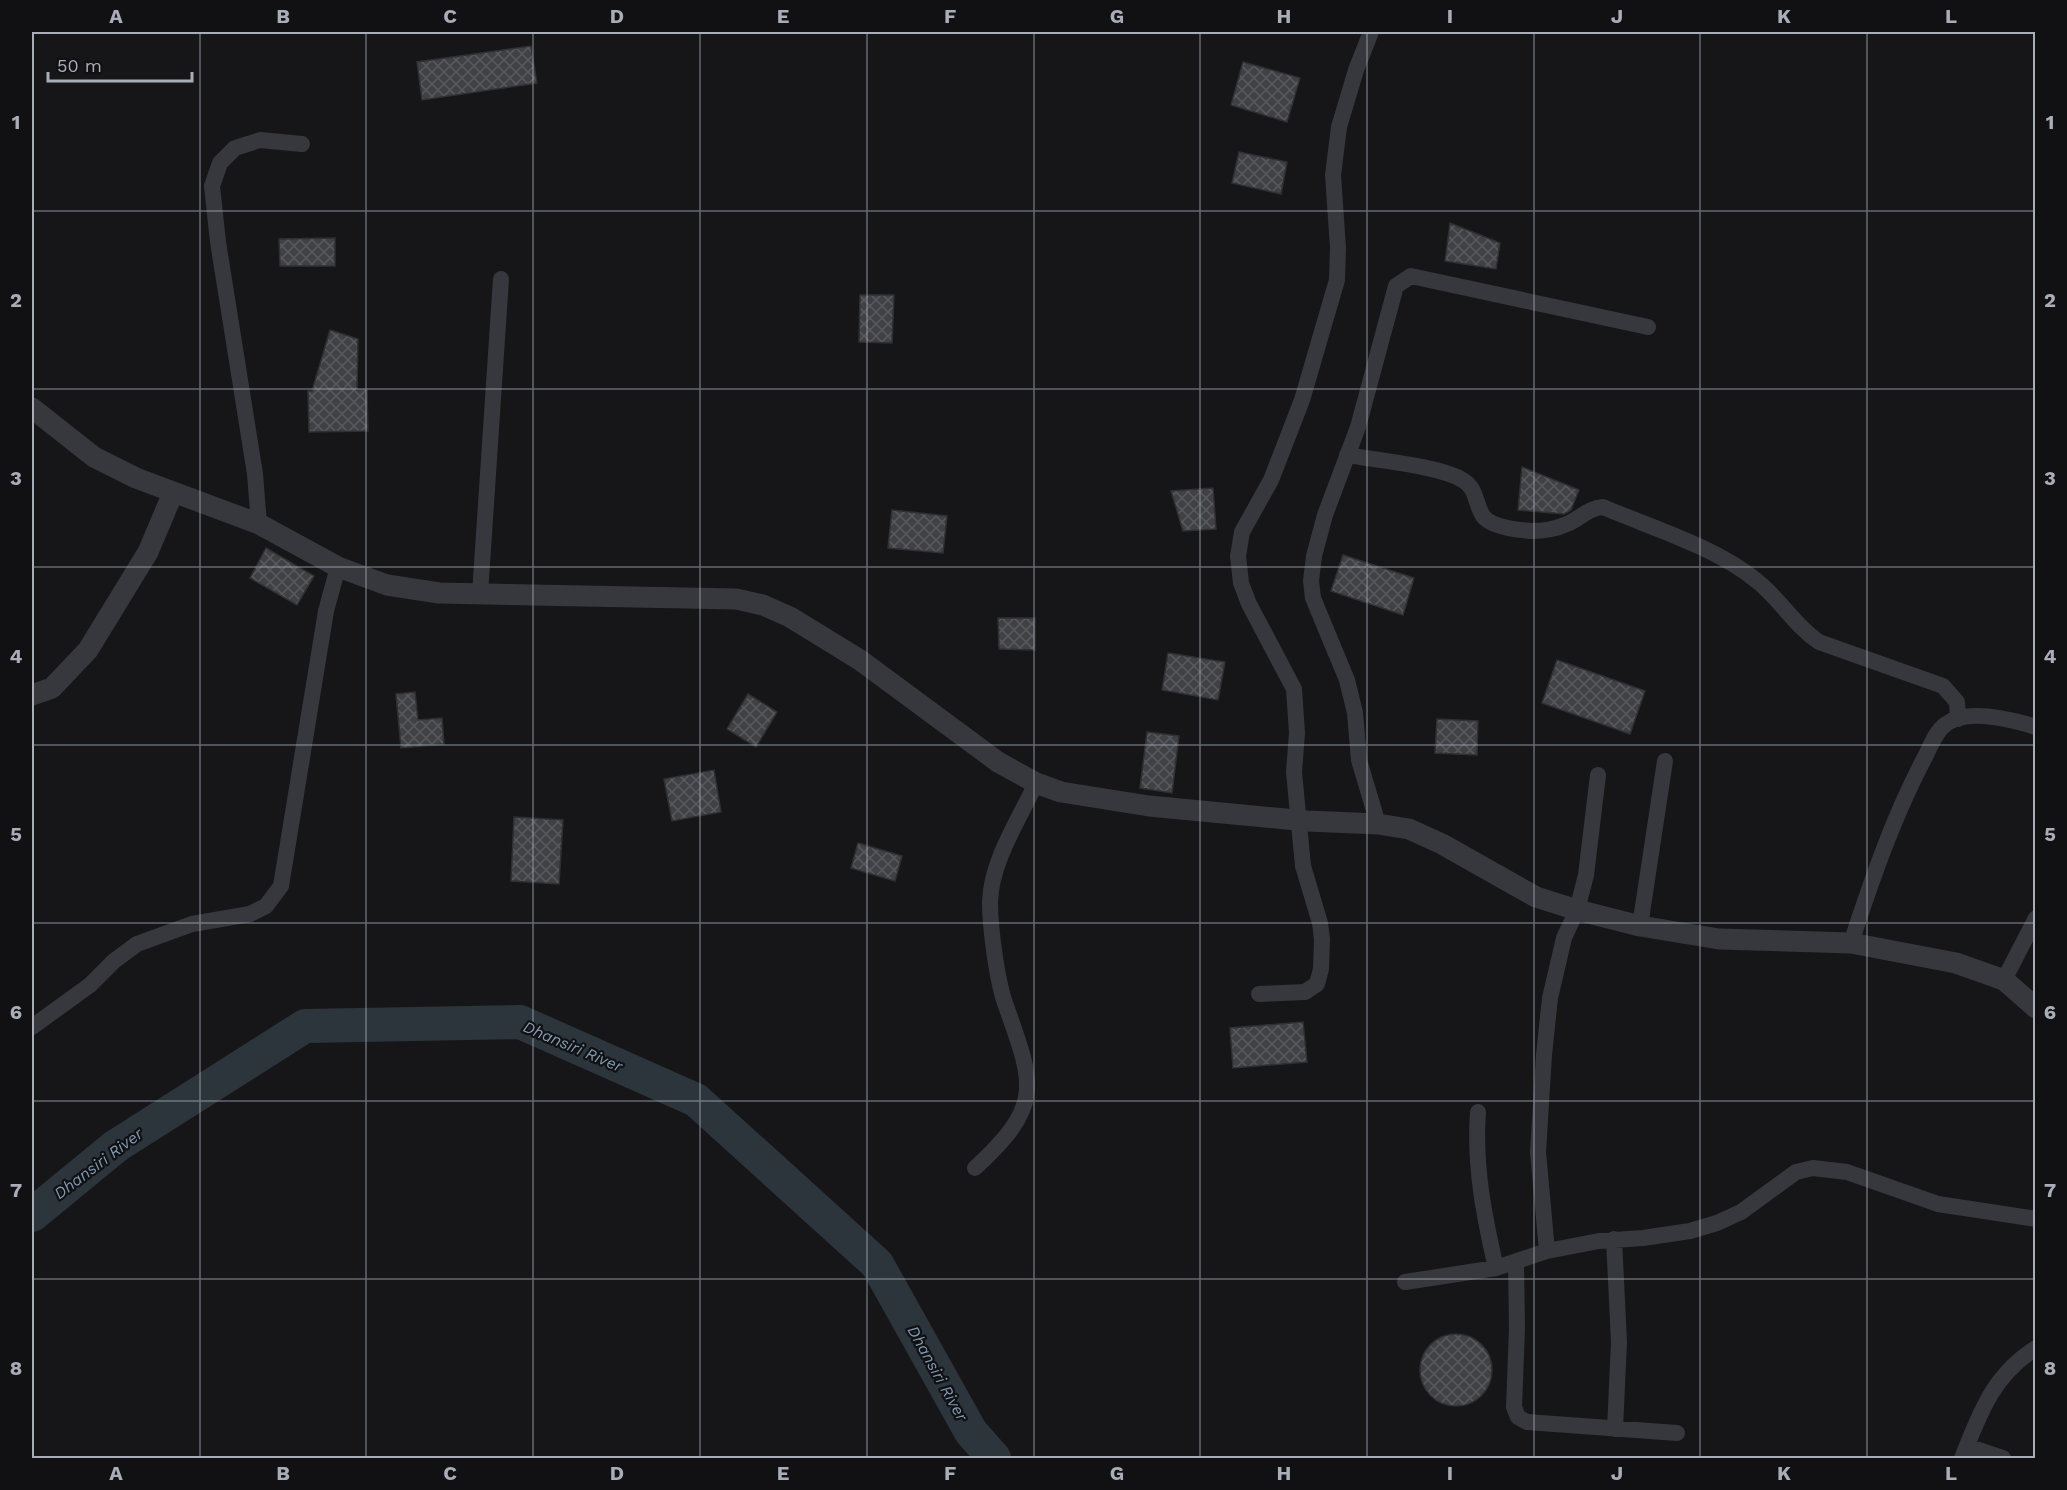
<svg xmlns="http://www.w3.org/2000/svg" width="2067" height="1490" font-family="'Work Sans',sans-serif">
<style>
.lines{fill:none;stroke-linecap:round;stroke-linejoin:round}
.river{stroke:#2c353c;stroke-width:34}
.building{fill:url(#building-cross-hatch);stroke:#303034;stroke-width:1.5}
.minor{stroke:#37383d;stroke-width:16}
.tertiary{stroke:#37383d;stroke-width:21}
.grid{fill:none;stroke:#a8adb8;stroke-width:1.5;stroke-opacity:0.55}
.labels{text-anchor:middle;stroke-width:4.5;stroke-linejoin:round;paint-order:stroke}
.water-label{font-size:16px;font-style:italic;fill:#7f9bb3;stroke:#111113}
.neatline{fill:none;stroke:#a8adb8;stroke-width:2}
.grid-label{font-size:20px;text-anchor:middle;font-weight:bold;fill:#a8adb8}
</style>
<defs>
<pattern id="building-cross-hatch" width="8" height="8" patternUnits="userSpaceOnUse" patternTransform="scale(1.5)"><rect width="8" height="8" fill="#404145"/><path d="M0 0l8 8M0 8l8-8" fill="none" stroke="#595a5e"/></pattern>
</defs>
<rect width="100%" height="100%" fill="#161618"/>
<g class="lines">
<path class="river" d="M32,1215L116,1146L305,1026L520,1022L696,1100L877,1264L971,1432L994,1458"/>
</g>
<path class="building" d="M531,46L537,83L422,100L417,62Z
M1243,62L1300,78L1287,122L1231,105Z
M1239,152L1287,162L1281,194L1232,183Z
M1450,223L1500,243L1496,269L1445,261Z
M335,238V266H280L279,239Z
M860,295H894L892,343L859,342Z
M330,330L358,339L357,390L367,389L368,431L309,432L308,391H312Z
M1522,467L1579,490L1571,510L1564,514L1518,510Z
M1213,488L1216,529L1183,531L1171,491Z
M892,510L947,516L943,553L888,548Z
M266,548L314,576L297,605L250,578Z
M1343,555L1414,578L1403,615L1331,591Z
M998,618H1035V650L999,649Z
M1168,653L1225,662L1218,700L1162,690Z
M1557,660L1645,691L1630,734L1542,703Z
M415,692L418,720L442,718L444,744L401,748L396,694Z
M748,694L777,712L756,747L727,729Z
M1437,719L1478,721L1477,755L1435,753Z
M1147,732L1179,736L1172,793L1140,788Z
M714,770L721,812L672,821L664,779Z
M514,817L563,820L559,884L511,881Z
M858,843L902,856L895,881L851,868Z
M1303,1022L1307,1062L1233,1068L1230,1028Z
M1420 1370a36 36 0 1 1 72 0a36 36 0 1 1-72 0Z"/>
<g class="lines">
<path class="minor" d="M1347,455C1374,460 1443,466 1464,481C1477,489 1475,504 1483,516C1491,527 1518,530 1531,531C1542,531 1556,529 1567,524C1581,518 1588,508 1603,507C1652,528 1716,547 1757,581C1780,599 1794,625 1819,642L1943,686L1957,702L1958,719
M259,524L255,474L218,242L212,186L220,163L235,148L260,140L302,144
M480,594L501,279
M1378,824L1359,760L1355,713L1347,680L1313,598L1311,581L1314,556L1325,515L1358,427L1396,286L1411,276L1648,327
M1640,926L1665,761
M1851,943C1872,879 1894,815 1926,755C1931,745 1936,731 1946,724C1967,708 2013,720 2036,727
M2004,980L2036,918
M1259,994L1305,992L1317,984L1321,969L1322,939L1320,923L1303,866L1294,772L1297,733L1294,689L1249,604L1241,583L1238,556L1242,532L1271,480L1302,400L1337,280L1338,248L1333,175L1339,127L1356,70L1371,32
M32,1027L90,985L114,961L137,944L192,924L250,914L266,906L281,886L326,611L338,567
M1478,1112C1474,1165 1484,1216 1496,1268
M975,1168C1042,1106 1035,1087 1006,1006C997,982 990,928 990,902C991,861 1019,820 1036,783
M1614,1239L1619,1342L1615,1429
M1547,1251L1538,1152L1544,1055L1550,998L1564,938L1577,910L1586,875L1598,775
M1516,1262L1517,1328L1514,1407L1518,1417L1527,1422L1541,1423L1677,1433
M1405,1282L1496,1268L1547,1251L1599,1241L1643,1238L1690,1231L1717,1223L1741,1212L1796,1172L1813,1168L1847,1172L1938,1204L2036,1219
M1967,1446L2003,1458
M1962,1458C1980,1413 1993,1375 2036,1348"/>
<path class="tertiary" d="M32,408L94,457L136,478L259,524L338,567L387,585L439,593L736,599L763,605L790,617L860,660L998,762L1036,783L1061,792L1149,806L1307,821L1378,824L1409,829L1442,844L1536,897L1577,910L1640,926L1719,939L1851,943L1956,963L2004,980L2036,1008
M32,695L52,688L88,650L148,552L173,493"/>
</g>
<path class="grid" d="M200,32V1458M366,32V1458M533,32V1458M700,32V1458M867,32V1458M1034,32V1458M1200,32V1458M1367,32V1458M1534,32V1458M1700,32V1458M1867,32V1458M32,211H2036M32,389H2036M32,567H2036M32,745H2036M32,923H2036M32,1101H2036M32,1279H2036"/>
<g class="labels">
<g class="water-label">
<text transform="translate(573 1046) rotate(23)" y="6">Dhansiri River</text>
<text transform="translate(98 1163) rotate(-37)" y="6">Dhansiri River</text>
<text transform="translate(938 1373) rotate(61)" y="6">Dhansiri River</text>
</g>
</g>
<rect width="2067" height="1490" fill="none" stroke="#111113" stroke-width="66"/>
<path d="M48 72v9h144v-9" fill="none" stroke="#a8adb8" stroke-width="3"/>
<text x="57" y="72" font-size="18" fill="#a8adb8" stroke="#111113" stroke-width="4.5" paint-order="stroke">50 m</text>
<rect x="33" y="33" width="2001" height="1424" class="neatline"/>
<g class="grid-label">
<text x="116" y="23">A</text>
<text x="283" y="23">B</text>
<text x="450" y="23">C</text>
<text x="617" y="23">D</text>
<text x="783" y="23">E</text>
<text x="950" y="23">F</text>
<text x="1117" y="23">G</text>
<text x="1284" y="23">H</text>
<text x="1450" y="23">I</text>
<text x="1617" y="23">J</text>
<text x="1784" y="23">K</text>
<text x="1951" y="23">L</text>
<text x="16" y="129">1</text>
<text x="2050" y="129">1</text>
<text x="16" y="307">2</text>
<text x="2050" y="307">2</text>
<text x="16" y="485">3</text>
<text x="2050" y="485">3</text>
<text x="16" y="663">4</text>
<text x="2050" y="663">4</text>
<text x="16" y="841">5</text>
<text x="2050" y="841">5</text>
<text x="16" y="1019">6</text>
<text x="2050" y="1019">6</text>
<text x="16" y="1197">7</text>
<text x="2050" y="1197">7</text>
<text x="16" y="1375">8</text>
<text x="2050" y="1375">8</text>
<text x="116" y="1480">A</text>
<text x="283" y="1480">B</text>
<text x="450" y="1480">C</text>
<text x="617" y="1480">D</text>
<text x="783" y="1480">E</text>
<text x="950" y="1480">F</text>
<text x="1117" y="1480">G</text>
<text x="1284" y="1480">H</text>
<text x="1450" y="1480">I</text>
<text x="1617" y="1480">J</text>
<text x="1784" y="1480">K</text>
<text x="1951" y="1480">L</text>
</g>
</svg>
